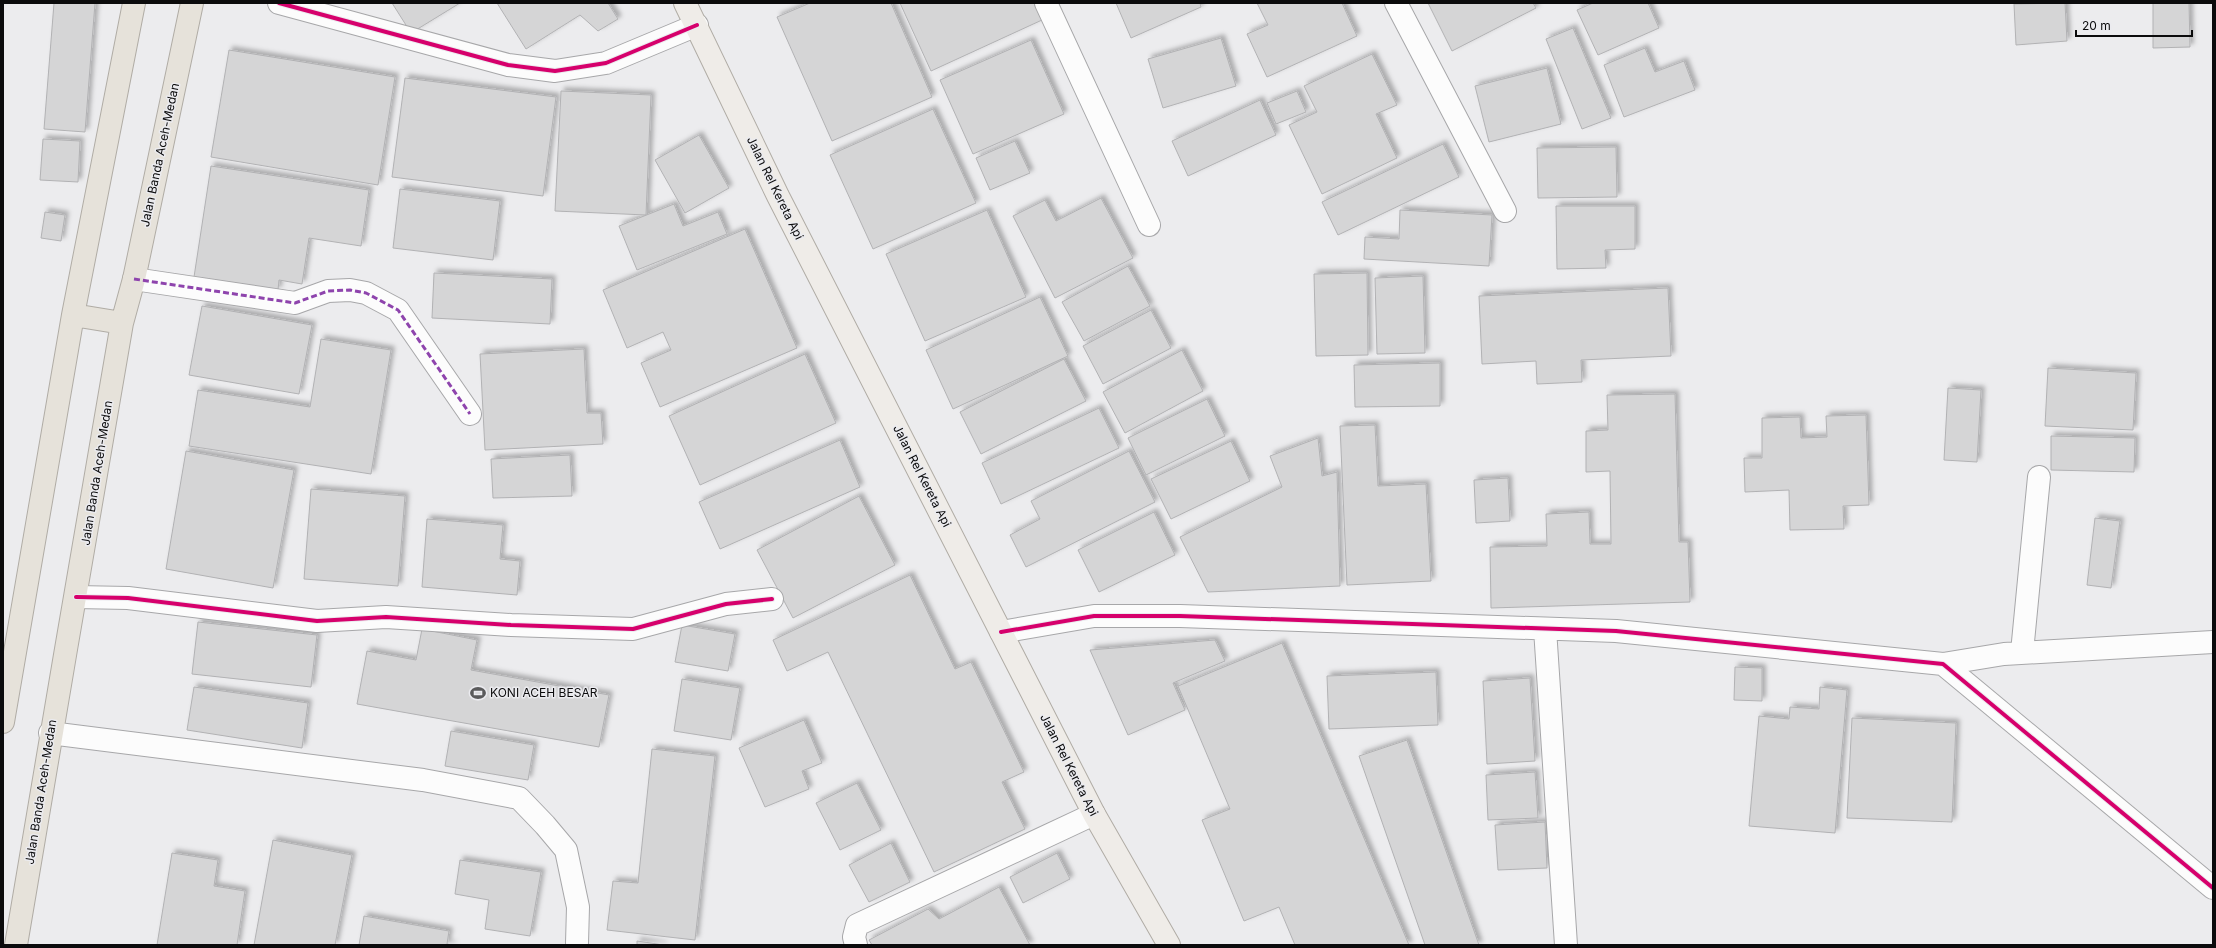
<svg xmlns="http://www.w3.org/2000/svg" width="2216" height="948" font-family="Inter,sans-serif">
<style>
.building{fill:#d5d5d6;stroke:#b2b2b4;filter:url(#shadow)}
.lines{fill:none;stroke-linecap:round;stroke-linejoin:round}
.minor-casing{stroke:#a7a7a9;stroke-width:24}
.major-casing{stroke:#b0aca5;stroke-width:24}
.highway-casing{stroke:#b0aca5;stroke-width:24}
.minor{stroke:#fcfcfc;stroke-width:22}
.major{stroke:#efece8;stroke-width:22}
.highway{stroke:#e6e2da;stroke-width:22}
.quiet{stroke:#8e44ad;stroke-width:3;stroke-dasharray:6 3;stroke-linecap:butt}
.cycleway-casing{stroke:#ebebef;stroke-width:6}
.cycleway{stroke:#d6006c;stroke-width:4}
.labels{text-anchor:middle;stroke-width:3;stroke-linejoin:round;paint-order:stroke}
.street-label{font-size:12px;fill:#0b0b0c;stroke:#ebebef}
.poi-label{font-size:12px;fill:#0b0b0c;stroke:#ebebef;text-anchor:start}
</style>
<defs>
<filter id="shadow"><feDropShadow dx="3.5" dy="-3.5" stdDeviation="2" flood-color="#0004"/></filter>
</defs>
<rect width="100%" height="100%" fill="#ececee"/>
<path class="building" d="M54,3H95L85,132L44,129Z
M392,3H460L411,33Z
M497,3H608L618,19L598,31L580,15L526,49Z
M810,3H891L932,97L832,141L777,17Z
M900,3H1034L1042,20L931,71Z
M1116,3H1200L1201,7L1131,38Z
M1257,3H1342L1357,36L1267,77L1247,34L1268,25Z
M1428,3H1533L1536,8L1452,51Z
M1593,3H1648L1659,28L1598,55L1577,10Z
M2065,3L2067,41L2016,45L2014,4Z
M2153,3H2189L2190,47L2153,48Z
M1573,28L1611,118L1582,129L1546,39Z
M1221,38L1236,86L1163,108L1148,59Z
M1031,40L1064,114L973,154L940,80Z
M1645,48L1655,72L1684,61L1695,90L1624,117L1604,65Z
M229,50L395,77L378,185L211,157Z
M1372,54L1397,105L1376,114L1397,158L1322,194L1289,125L1317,112L1304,86Z
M1547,68L1561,124L1489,142L1475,86Z
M405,78L556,97L543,196L392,177Z
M561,91L651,95L646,215L555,211Z
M1297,91L1306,112L1276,124L1267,103Z
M1260,100L1276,135L1188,176L1172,141Z
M933,109L976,203L873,249L830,155Z
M699,135L729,188L685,213L655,160Z
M43,139L80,141L78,182L40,180Z
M1015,141L1030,173L990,190L976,158Z
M1443,144L1459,177L1338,235L1322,202Z
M1616,147L1617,197L1538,198L1537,148Z
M211,166L369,190L361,246L309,238L302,284L279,280L278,290L194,277Z
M400,189L500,201L493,260L393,248Z
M1101,198L1133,258L1055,298L1013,216L1045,200L1056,221Z
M674,204L683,226L718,212L727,234L637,270L619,226Z
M1556,206H1635V249L1605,250L1606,268L1557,269Z
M987,210L1026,297L925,341L886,254Z
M1400,210L1492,215L1489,266L1364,259L1365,237L1399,239Z
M45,212L65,215L61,241L41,238Z
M745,229L797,348L660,407L641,363L671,350L663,332L627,348L603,290Z
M1128,266L1150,306L1084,341L1062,302Z
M434,273L552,279L550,324L432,318Z
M1367,273L1368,355L1316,356L1314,274Z
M1423,276L1425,353L1377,354L1375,278Z
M1668,288L1671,356L1581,360L1582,382L1537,384L1536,361L1482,364L1479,296Z
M1040,297L1068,356L953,409L926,350Z
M202,306L312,325L299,394L189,375Z
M1151,310L1171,348L1103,384L1083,346Z
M321,339L391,350L371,474L189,446L198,390L310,407Z
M584,349L587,413H601L603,444L485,450L480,354Z
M1182,350L1203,391L1125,433L1103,392Z
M805,354L836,423L700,485L669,416Z
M1064,359L1086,401L981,454L960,412Z
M1440,363V406L1355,407L1354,365Z
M2048,368L2136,373L2133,430L2045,426Z
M1948,388L1981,390L1977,462L1944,460Z
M1675,394L1679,542H1688L1690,602L1491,608L1490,547L1547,546L1546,514L1589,512L1590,544H1611L1610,471L1586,472V431L1608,430L1607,395Z
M1207,399L1225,436L1146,475L1128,438Z
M1099,408L1119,448L1001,504L982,463Z
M1866,415L1869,505L1843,506L1844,529L1790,530L1789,490L1745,492L1744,458H1762V418L1800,417L1801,438L1827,437L1826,416Z
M1375,425L1378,486L1426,484L1431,581L1347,585L1340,426Z
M2051,436L2135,438L2134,472L2051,470Z
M1318,438L1322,476L1337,472L1340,586L1208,592L1180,537L1282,487L1270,456Z
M840,440L860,487L720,549L699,502Z
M1231,441L1250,481L1171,519L1151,479Z
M186,451L294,470L273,588L166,569Z
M1129,451L1155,502L1026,567L1010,535L1040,519L1031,501Z
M570,455L572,496L493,498L491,459Z
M1508,478L1510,521L1476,523L1474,480Z
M311,489L405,496L398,586L304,579Z
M859,496L895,565L793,618L757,550Z
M1154,512L1175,555L1099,592L1078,550Z
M2095,518L2120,521L2111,588L2087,585Z
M427,519L503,525L500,559L520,561L517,595L422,587Z
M910,575L955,669L971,662L1024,772L1002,782L1025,829L934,872L828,652L787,671L773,640Z
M198,622L317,635L311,687L192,674Z
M682,625L735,634L728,671L675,662Z
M422,629L477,640L471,670L609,695L599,747L357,704L367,651L416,660Z
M1215,640L1225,661L1173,683L1185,710L1128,735L1090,650Z
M1282,643L1409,945H1295L1279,907L1244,921L1202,820L1230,809L1178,686Z
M1735,667L1762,668V701L1734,700Z
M1436,672L1438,725L1329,729L1327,676Z
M1530,678L1535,761L1487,764L1483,681Z
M682,679L740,688L731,740L674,731Z
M194,687L308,703L302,748L187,730Z
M1820,687L1847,690L1835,833L1749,826L1759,716L1789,719L1790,707L1819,709Z
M1852,718L1956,723L1952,822L1847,818Z
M804,720L822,763L802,771L809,789L765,807L739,748Z
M451,731L534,745L528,780L445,766Z
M1407,740L1479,945H1425L1359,756Z
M652,749L715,756L695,940L607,930L613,881L638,883Z
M1535,772L1538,818L1488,820L1486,775Z
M857,783L881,830L840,850L816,803Z
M1545,822L1547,868L1498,870L1495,825Z
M273,840L352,855L335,945H254Z
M891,843L910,882L869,902L849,865Z
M172,853L218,860L214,886L245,891L237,945H157Z
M1057,853L1070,879L1023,903L1010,877Z
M460,860L541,872L530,936L485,929L489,900L455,894Z
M999,887L1030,945H872L869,940L928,909L939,919Z
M364,916L449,931L447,944L453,945H359Z
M637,941L664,945H637Z"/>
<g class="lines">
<defs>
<path id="minor" d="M279,3L508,65L555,71L606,63L697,25
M1046,3L1149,225
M1396,3L1505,211
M134,279L295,303L328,291L350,290L366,293L398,310L470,414
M76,597L128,598L317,621L386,617L511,625L633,629L726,604L772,599
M1545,629L1566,945
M1001,632L1094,616H1180L1616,631L1943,664L2213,888
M2022,652L2039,477
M1943,664L2004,654L2213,642
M50,733L423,780L519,798L545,825L566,850L578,907L577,943
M856,945L854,937L857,925L1094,814"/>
<path id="major" d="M685,3L778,196L1094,814L1169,945"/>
<path id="highway" d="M73,315L122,323
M3,722L73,315L134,3
M16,945C50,737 87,531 122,323L134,279L192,3"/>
</defs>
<use href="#minor" class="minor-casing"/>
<use href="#major" class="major-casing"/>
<use href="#highway" class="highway-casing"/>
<use href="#minor" class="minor"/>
<use href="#major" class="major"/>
<use href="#highway" class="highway"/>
<path class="quiet" d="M134,279L295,303L328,291L350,290L366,293L398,310L470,414"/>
<defs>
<path id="cycleway" d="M279,3L508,65L555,71L606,63L697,25
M76,597L128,598L317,621L386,617L511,625L633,629L726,604L772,599
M1001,632L1094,616H1180L1616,631L1943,664L2213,888"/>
</defs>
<use href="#cycleway" class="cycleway-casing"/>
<use href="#cycleway" class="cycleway"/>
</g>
<defs>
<symbol id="stadium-bare" viewBox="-9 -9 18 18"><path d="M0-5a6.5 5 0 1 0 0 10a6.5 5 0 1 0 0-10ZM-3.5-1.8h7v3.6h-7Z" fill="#5a5a5b" stroke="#ebebef" stroke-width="2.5" paint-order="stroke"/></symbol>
</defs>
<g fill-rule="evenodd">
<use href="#stadium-bare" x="467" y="682" width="22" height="22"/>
</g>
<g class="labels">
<g class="street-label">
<text transform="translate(160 155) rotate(-78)" y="4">Jalan Banda Aceh-Medan</text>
<text transform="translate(775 188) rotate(64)" y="4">Jalan Rel Kereta Api</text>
<text transform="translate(97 473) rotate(-81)" y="4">Jalan Banda Aceh-Medan</text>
<text transform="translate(922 476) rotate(63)" y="4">Jalan Rel Kereta Api</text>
<text transform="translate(1069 765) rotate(63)" y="4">Jalan Rel Kereta Api</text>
<text transform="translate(41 792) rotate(-81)" y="4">Jalan Banda Aceh-Medan</text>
</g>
<g class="poi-label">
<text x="490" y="697">KONI ACEH BESAR</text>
</g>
</g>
<rect width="2216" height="948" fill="none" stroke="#0b0b0c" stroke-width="8"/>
<path d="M2076 30v6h116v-6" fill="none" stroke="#0b0b0c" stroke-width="2"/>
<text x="2082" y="30" font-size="12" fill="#0b0b0c" stroke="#ebebef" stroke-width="3" paint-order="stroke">20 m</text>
</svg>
